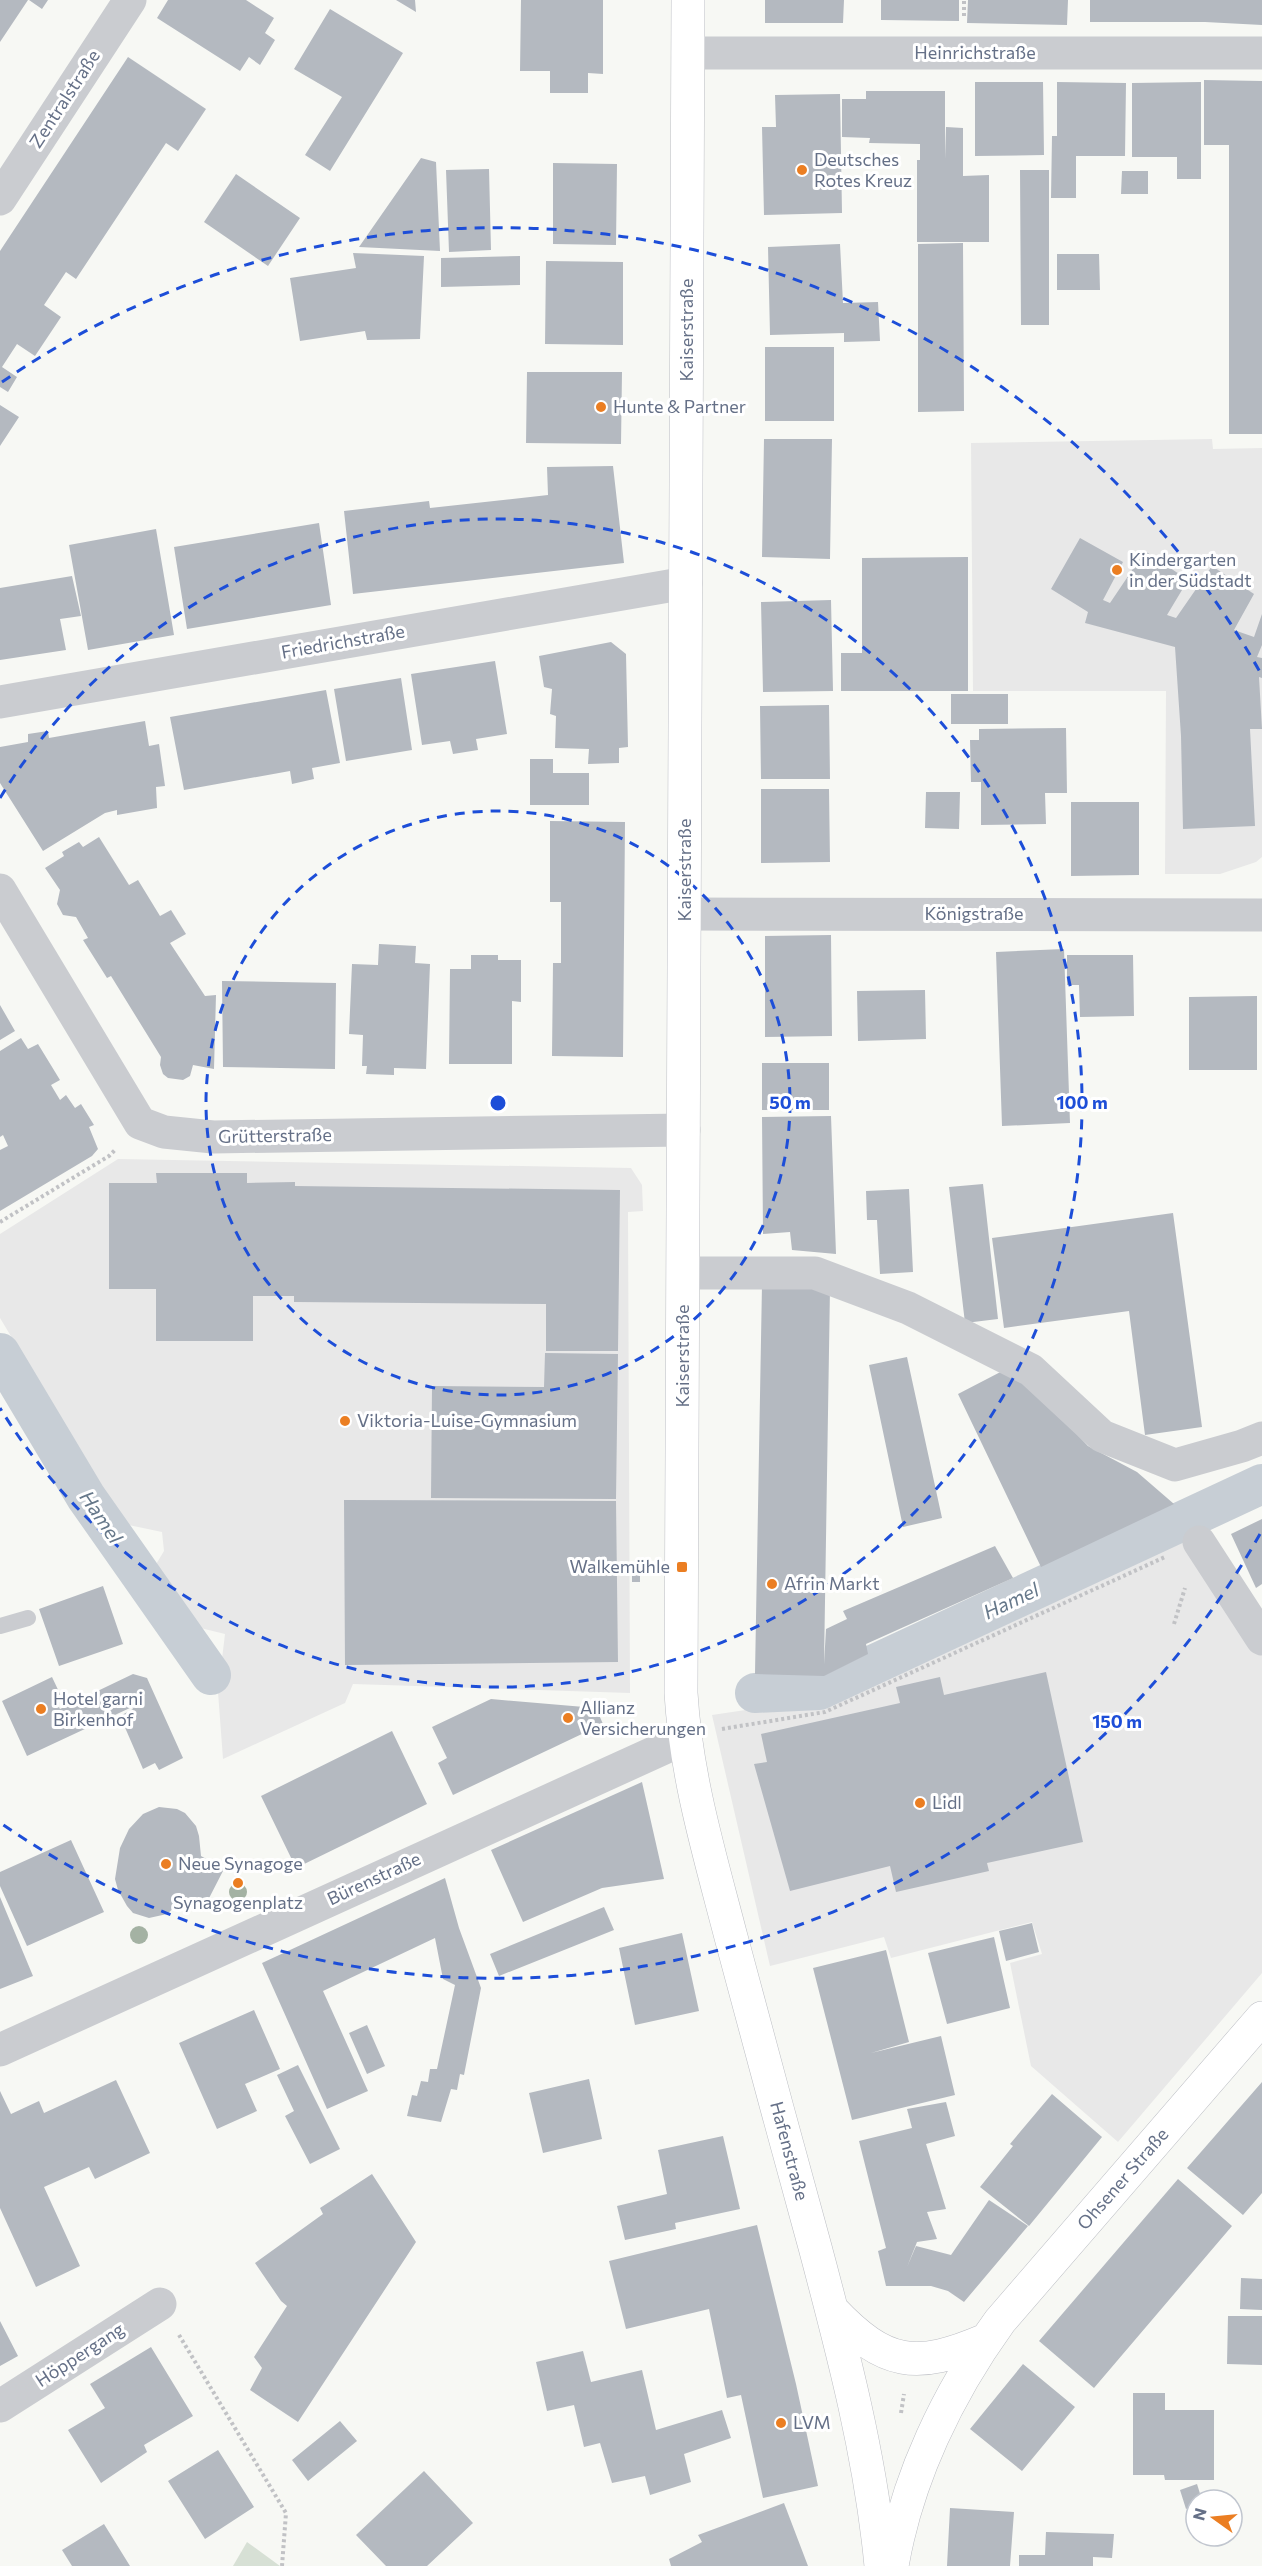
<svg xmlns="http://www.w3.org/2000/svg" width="1262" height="2566" font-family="Commissioner,sans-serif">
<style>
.built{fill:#e8e8e8}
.green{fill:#d7e0d5}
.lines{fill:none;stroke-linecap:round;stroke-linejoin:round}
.canal{stroke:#c7ced5;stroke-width:40}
.building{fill:#b4b9c0}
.secondary-casing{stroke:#bcbec4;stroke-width:34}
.path{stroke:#c1c2c5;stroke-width:4;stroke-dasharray:3 3;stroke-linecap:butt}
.service{stroke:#caccd0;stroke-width:16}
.minor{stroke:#caccd0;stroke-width:33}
.secondary{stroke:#fff;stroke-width:33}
.tree{fill:#a4b2a3}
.ring{fill:none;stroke:#1d4ed8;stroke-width:3;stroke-dasharray:10 8}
.poi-dot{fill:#eb7e22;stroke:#fff;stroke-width:2}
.labels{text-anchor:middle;stroke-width:6;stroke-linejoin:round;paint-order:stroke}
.street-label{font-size:18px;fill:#657087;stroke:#fff}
.poi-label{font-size:18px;fill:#657087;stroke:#fff;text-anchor:start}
.water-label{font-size:20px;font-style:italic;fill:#66788a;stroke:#fff}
.centre{fill:#1d4ed8;stroke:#fff;stroke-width:3}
.ring-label{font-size:18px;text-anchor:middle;font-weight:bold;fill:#1d4ed8;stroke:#fff;stroke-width:6;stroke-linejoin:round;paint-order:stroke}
</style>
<rect width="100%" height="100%" fill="#f7f8f4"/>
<path class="built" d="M1212,439L1213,449L1262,448V857L1256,862L1220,874H1165L1166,691H973L971,443Z
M118,1159L631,1168L642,1185L643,1211L628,1212L630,1693L353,1684L345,1703L223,1759L218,1692L225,1634L180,1623L149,1576L164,1551L162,1532L124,1524L0,1318V1234Z
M1183,1532L1262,1656V1973L1118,2142L1031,2066L1010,1963L1042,1954L1032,1922L891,1958L884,1937L770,1966L712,1715L820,1699Z"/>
<path class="green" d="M247,2542L280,2566H233Z"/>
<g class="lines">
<path class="canal" d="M0,1353L86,1497L211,1675
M755,1693L819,1690L1262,1484"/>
</g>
<path class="building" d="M0,0H28L0,42Z
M29,0H48L42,9Z
M168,0H246L274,18L265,33L275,40L260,65L249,57L240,71L157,18Z
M396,0H415L416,12Z
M521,0H603V74L588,73V93H550V71H520Z
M765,0H844L843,23H765Z
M881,0H959V21L881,20Z
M968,0H1068L1067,25L967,23Z
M1090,0H1262V25L1205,22H1090Z
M330,9L403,53L330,171L305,155L342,97L294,69Z
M128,57L206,109L178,151L166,143L76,279L66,272L44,305L61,317L35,356L17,344L2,367L17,377L8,392L0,387V251Z
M1204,80L1262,81V434H1229V145H1204Z
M975,82H1043L1044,155L975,156Z
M1057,82L1126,83L1125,156H1076V198H1051L1052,136H1057Z
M1201,82V179H1177V157H1132V83Z
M866,91H945V159L946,127L963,128V176L989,175V242H917V160H920V144L869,143L870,138L842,137V99H866Z
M840,94L842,213L764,215L762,127H776L775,95Z
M421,158L436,162L440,251L359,247Z
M553,163L617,164L616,245L553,244Z
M489,169L491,250L449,252L446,170Z
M1020,170H1049V325H1021Z
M1122,171H1148V194H1121Z
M236,174L300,218L268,266L204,222Z
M963,243L964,411L918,412V244Z
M840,244L843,303L878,302L880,341L844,342V333L770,335L768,247Z
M353,253L424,256L420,339L367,340L365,331L300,341L290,278L356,268Z
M1057,254H1099L1100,290H1057Z
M520,256V285L441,287V258Z
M546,261L623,262V345L545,344Z
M765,347H834V421H765Z
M527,372H622L621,444L526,443Z
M0,405L19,417L0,446Z
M764,439H832L830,559L762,557Z
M613,466L624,563L353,594L344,511L429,501L430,508L548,495L547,467Z
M319,523L331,605L187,629L174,547Z
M156,529L174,635L88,650L69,545Z
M1080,538L1123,562L1103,600L1110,603L1145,551L1188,580L1167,615L1176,618L1212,566L1254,594L1234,630L1254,637L1262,614V645L1257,657L1262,658V678L1259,677L1262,729H1250L1255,826L1183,829L1181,736L1175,647L1085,623L1088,612L1051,589Z
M968,557V691H841V653H862V558Z
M72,576L81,616L60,619L66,650L0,660V588Z
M831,600L833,691L763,692L761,602Z
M611,642L626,654L628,747L619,748V763L588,764L589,749L555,748L556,716L550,714L552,689L544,687L539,656Z
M495,661L507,734L476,739L478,750L453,754L450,741L422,745L411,674Z
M401,678L412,750L346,761L334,689Z
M326,690L340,763L312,768L314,779L292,784L290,771L184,790L170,717Z
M951,694H1008V724H951Z
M829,705L830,779H761L760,706Z
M145,721L149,746L159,744L165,786L156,787L157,808L117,815V810L105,813L43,851L0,783V747L28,742V734L48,731L49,738Z
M1066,728L1067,793H1045L1046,824L981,825V782H971L970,740H979V729Z
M530,759H553V773H589V805H530Z
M761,789H829L830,862L761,863Z
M926,792H960L959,829L925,828Z
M1071,802H1139V875L1071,876Z
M550,821L625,822L623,1057L552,1056L553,963H561V902H550Z
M99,837L129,885L138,880L160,916L171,910L186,934L170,943L205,996L216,995L214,1069L193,1065L190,1076L183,1080L168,1078L163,1074L160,1065L161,1057L111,976L107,978L83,940L88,938L76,917L63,915L57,904L60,890L45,868L64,856L62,852L79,842L83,847Z
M831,935L832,1036L765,1037V936Z
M379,944L416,946L415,963L430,964L426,1069L394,1068V1075L366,1074L367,1066H362L363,1035L349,1034L352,964L378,965Z
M1064,949L1070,1123L1002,1126L996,952Z
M471,955H498V960H521V1002L512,1001V1064H449L450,969H471Z
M1067,955H1133L1134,1016L1080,1017L1079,985H1067Z
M222,981L336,983L335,1069L223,1067Z
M925,990L926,1039L858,1041L857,991Z
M1257,996V1070H1189V997Z
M0,1005L15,1031L0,1040Z
M21,1038L28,1049L38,1044L60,1080L51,1085L60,1100L66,1095L75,1108L81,1104L94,1125L89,1127L98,1149L92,1156L0,1211V1150L8,1146L3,1135L0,1137V1051Z
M762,1063H829V1110H762Z
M831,1116L836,1254L792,1250L790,1232L763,1234L762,1117Z
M156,1173H247V1183L295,1182V1186L620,1190L618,1351H546V1304L294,1302V1296H253V1341H156V1289H109V1183H157Z
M983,1184L998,1319L965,1323L949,1187Z
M909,1189L913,1272L880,1274L877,1220H867L866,1191Z
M1173,1213L1202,1427L1145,1435L1129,1311L1004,1328L992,1238Z
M762,1284L830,1288L824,1664L826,1629L847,1619L843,1611L995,1546L1013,1578L866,1644L868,1654L824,1676L755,1674Z
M545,1353L618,1354L616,1499L431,1498L432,1386L544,1387Z
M907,1357L942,1518L903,1527L869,1365Z
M1012,1366L1088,1446L1137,1472L1174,1504L1041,1567L958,1394Z
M344,1500L616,1501L618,1662L345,1665Z
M1262,1519V1584L1256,1588L1231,1534Z
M632,1567H640V1582H632Z
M103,1586L123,1644L59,1666L39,1609Z
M1046,1672L1083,1842L987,1863L989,1871L896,1892L890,1866L790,1891L754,1764L767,1762L761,1734L900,1703L896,1687L940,1677L944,1695Z
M133,1674L147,1678L183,1758L159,1770L155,1763L143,1769L120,1716L133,1709L132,1707L27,1756L2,1701L52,1677L61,1696L57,1703L60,1709Z
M491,1699L596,1708L603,1724L453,1795L438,1763L447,1758L432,1727Z
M392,1731L427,1804L296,1868L261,1796Z
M642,1782L664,1879L602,1888L523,1922L491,1850Z
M159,1807L177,1809L185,1813L196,1826L199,1836L201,1856L224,1869L205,1906L186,1897L167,1914L149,1918L133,1913L127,1906L118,1890L115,1879L120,1848L129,1829L143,1814Z
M71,1840L104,1912L27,1946L0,1886V1872Z
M445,1878L459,1928L481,1988L464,2075L460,2074L457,2090L451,2089L441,2122L407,2116L412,2095L417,2096L421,2081L428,2082L430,2069H437L455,1985L443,1979L435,1938L323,1991L368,2091L327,2109L262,1963Z
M0,1897L33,1976L0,1989Z
M604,1907L614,1930L499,1976L490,1954Z
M1032,1923L1039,1952L1006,1961L999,1931Z
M682,1933L699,2011L635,2025L619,1948Z
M994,1937L1010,2008L947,2024L928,1953Z
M886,1950L909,2042L871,2053L941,2036L955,2095L852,2120L813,1968Z
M254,2010L280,2069L245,2084L257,2111L217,2129L179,2043Z
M367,2025L385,2066L367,2074L349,2033Z
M298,2065L340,2149L310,2164L285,2116L294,2111L277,2075Z
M589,2079L602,2139L543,2153L529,2093Z
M116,2080L150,2153L95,2179L89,2167L44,2187L80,2266L36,2287L0,2208V2091L11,2114L39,2101L44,2113Z
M1262,2082V2193L1243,2215L1187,2168Z
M1052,2094L1102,2137L1029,2226L980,2187L1013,2146L1010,2144Z
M946,2102L955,2136L926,2144L946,2209L927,2212L937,2239L917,2242L907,2267L916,2246L951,2255L989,2200L1028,2226L964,2302L948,2291L931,2286H886L878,2251L886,2248L859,2141L912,2128L907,2109Z
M723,2136L740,2209L675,2223L676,2229L625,2240L617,2206L667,2194L658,2150Z
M372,2174L416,2242L298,2422L250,2390L262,2368L254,2357L287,2306L281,2301L255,2263L323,2214L320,2208Z
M1178,2179L1232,2226L1094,2388L1039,2341Z
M757,2225L796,2384L818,2486L763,2498L741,2395L727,2398L709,2309L626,2329L609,2261Z
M1241,2278L1262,2279V2310L1240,2309Z
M1228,2316H1262V2365L1227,2364Z
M0,2321L18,2356L0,2366Z
M151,2347L193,2416L144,2445L147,2452L101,2483L68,2430L105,2408L90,2384Z
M583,2351L591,2382L642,2370L656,2430L722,2410L731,2438L684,2454L691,2482L650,2495L645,2476L612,2483L600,2443L584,2447L574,2405L547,2411L536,2362Z
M1023,2364L1075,2407L1022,2471L970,2429Z
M1133,2393H1165V2410H1214V2480H1165L1164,2475H1133Z
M340,2421L357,2441L308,2481L292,2460Z
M218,2450L254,2507L205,2539L168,2481Z
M424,2471L473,2523L427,2566H386L356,2535Z
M1197,2484L1202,2500H1196V2505L1186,2509L1180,2490Z
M784,2503L808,2566H671L669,2559L702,2542L698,2535Z
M950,2508L1014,2512L1010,2566H947Z
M104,2524L130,2566H72L62,2550Z
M1046,2532L1114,2534L1112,2558L1093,2557V2566H1019V2555H1045Z"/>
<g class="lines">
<defs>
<path id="secondary" d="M688,0L681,1693C686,1777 710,1856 731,1937C758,2040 787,2144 815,2247C843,2352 871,2458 881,2566
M832,2310C885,2366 916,2370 986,2340
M892,2566C907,2478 948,2393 1000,2321L1262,2018"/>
</defs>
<use href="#secondary" class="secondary-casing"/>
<path class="path" d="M964,16V0
M0,1222L109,1156L116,1149
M1174,1624L1185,1588
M722,1729L825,1712L1165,1557
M179,2335L286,2513L282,2566
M901,2413L904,2394"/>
<path class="service" d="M0,1626L28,1618"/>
<path class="minor" d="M688,53H1262
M0,199L130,0
M0,702L686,583
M0,890L140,1123L164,1132L213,1137L684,1130
M685,914L1262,915
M684,1273H815L908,1308L1031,1370L1102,1436L1175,1465L1242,1446L1262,1438
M1199,1542L1262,1639
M0,2050L684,1739
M0,2406L160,2304"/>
<use href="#secondary" class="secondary"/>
</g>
<g class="tree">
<circle cx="238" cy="1892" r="9"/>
<circle cx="139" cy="1935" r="9"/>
</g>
<g class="ring">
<circle cx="498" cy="1103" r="292"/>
<path d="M0 798A584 584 0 1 1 0 1408"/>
<path d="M1260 1534A875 875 0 0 1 2 1824M2 382A875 875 0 0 1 1260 672"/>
</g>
<g class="poi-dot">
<circle cx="802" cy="170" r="6"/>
<circle cx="601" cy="407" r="6"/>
<circle cx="1117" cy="570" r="6"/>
<circle cx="345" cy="1421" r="6"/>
<rect x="676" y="1561" width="12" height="12" rx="3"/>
<circle cx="772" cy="1584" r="6"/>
<circle cx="41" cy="1709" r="6"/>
<circle cx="568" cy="1718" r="6"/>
<circle cx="920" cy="1803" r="6"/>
<circle cx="166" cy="1864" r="6"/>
<circle cx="238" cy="1883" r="6"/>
<circle cx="781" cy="2423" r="6"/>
</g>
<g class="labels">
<g class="street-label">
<text x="975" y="59">Heinrichstraße</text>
<text transform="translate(65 99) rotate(-57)" y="6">Zentralstraße</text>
<text transform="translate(687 330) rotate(-90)" y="6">Kaiserstraße</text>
<text transform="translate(343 642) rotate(-10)" y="6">Friedrichstraße</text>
<text transform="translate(685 870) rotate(-90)" y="6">Kaiserstraße</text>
<text x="974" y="920">Königstraße</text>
<text transform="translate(275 1136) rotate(-1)" y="6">Grütterstraße</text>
<text transform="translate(683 1356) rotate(-90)" y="6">Kaiserstraße</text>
<text transform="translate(374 1879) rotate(-25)" y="6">Bürenstraße</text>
<text transform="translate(789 2151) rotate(75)" y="6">Hafenstraße</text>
<text transform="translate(1123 2179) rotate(-49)" y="6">Ohsener Straße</text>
<text transform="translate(80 2355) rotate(-33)" y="6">Höppergang</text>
</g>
<g class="poi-label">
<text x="814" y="166">Deutsches<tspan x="814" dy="21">Rotes Kreuz</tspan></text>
<text x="613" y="413">Hunte &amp; Partner</text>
<text x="1129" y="566">Kindergarten<tspan x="1129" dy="21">in der Südstadt</tspan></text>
<text x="357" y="1427">Viktoria-Luise-Gymnasium</text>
<text x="670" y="1573" text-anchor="end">Walkemühle</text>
<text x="784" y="1590">Afrin Markt</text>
<text x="53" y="1705">Hotel garni<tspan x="53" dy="21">Birkenhof</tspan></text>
<text x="580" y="1714">Allianz<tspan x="580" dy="21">Versicherungen</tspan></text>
<text x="932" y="1809">Lidl</text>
<text x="178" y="1870">Neue Synagoge</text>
<text x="238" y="1909" text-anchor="middle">Synagogenplatz</text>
<text x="793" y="2429">LVM</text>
</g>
<g class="water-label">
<text transform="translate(101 1517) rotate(56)" y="7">Hamel</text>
<text transform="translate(1011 1601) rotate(-25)" y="7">Hamel</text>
</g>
</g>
<circle cx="498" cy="1103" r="9" class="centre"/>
<g class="ring-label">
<text x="790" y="1109">50 m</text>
<text x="1082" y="1109">100 m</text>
<text x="1117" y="1728">150 m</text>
</g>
<g transform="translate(1214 2518) rotate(285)"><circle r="28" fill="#ffffff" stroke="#c1c6cf" stroke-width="1.5"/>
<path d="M0-4.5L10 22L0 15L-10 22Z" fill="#eb7e22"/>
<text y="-9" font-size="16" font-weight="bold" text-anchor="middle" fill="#657087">N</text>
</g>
</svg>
